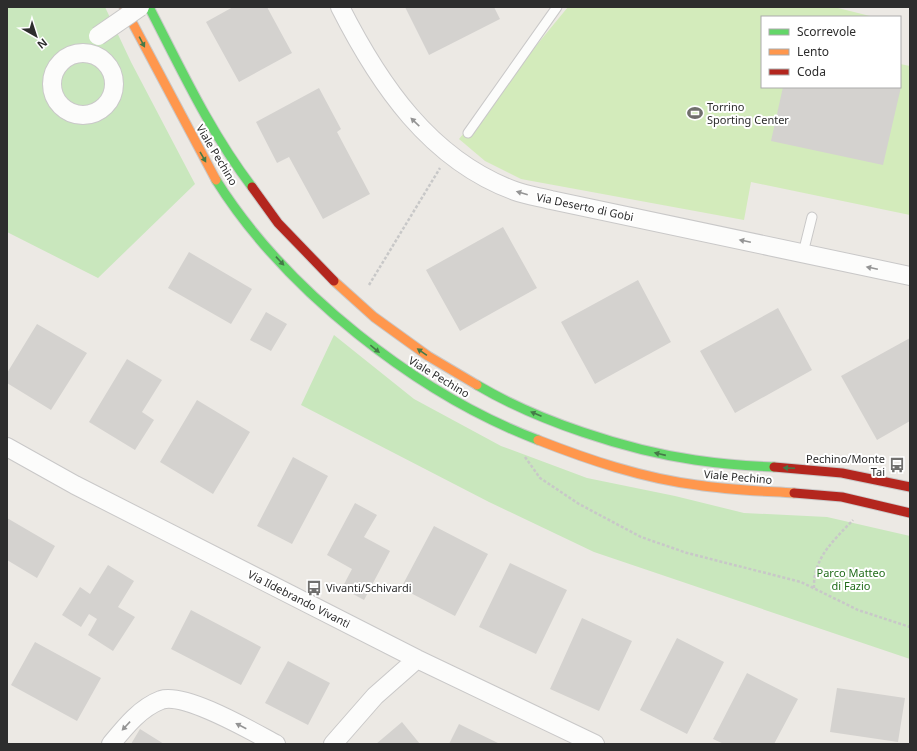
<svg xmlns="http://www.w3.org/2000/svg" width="917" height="751" font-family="'Noto Sans',sans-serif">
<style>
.green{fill:#c9e7bd}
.pitch{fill:#d3ebbb}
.building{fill:#d4d2cf}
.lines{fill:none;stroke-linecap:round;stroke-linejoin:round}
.lane-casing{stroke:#c9c8c8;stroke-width:11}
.street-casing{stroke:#c9c8c8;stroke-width:20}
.fast-casing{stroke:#c9c8c8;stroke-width:11}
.slow-casing{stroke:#c9c8c8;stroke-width:11}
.jam-casing{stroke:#c9c8c8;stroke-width:11}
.path{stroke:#c8c8c8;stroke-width:2.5;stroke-dasharray:3 2;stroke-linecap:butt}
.lane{stroke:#fcfcfb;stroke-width:9}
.street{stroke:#fcfcfb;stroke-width:18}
.fast{stroke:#63d668;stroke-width:9}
.slow{stroke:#ff974d;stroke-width:9}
.jam{stroke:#b3261e;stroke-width:9}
.street-bridge-casing{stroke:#c9c8c8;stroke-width:20;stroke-linecap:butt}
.street-bridge{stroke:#fcfcfb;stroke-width:18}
.oneway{fill:#457948}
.oneway2{fill:#949494}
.labels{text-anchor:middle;stroke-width:4;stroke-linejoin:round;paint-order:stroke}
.poi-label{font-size:11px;fill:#2d2d2d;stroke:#fff;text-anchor:start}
.street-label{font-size:11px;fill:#2d2d2d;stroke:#fff}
.park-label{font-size:11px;fill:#226d1b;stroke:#fff}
</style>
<rect width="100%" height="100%" fill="#ece9e4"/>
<path class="green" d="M7,7H105L131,62L195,184L98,278L7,232Z
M334,335L414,399L501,446L587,478L675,496L744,513L827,517L910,536V659L594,552L489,502L301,405Z"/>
<path class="pitch" d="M568,7H834L874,17H762V87H900V64L910,66V215L751,182L744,220L521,179L485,161L459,139Z"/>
<path class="building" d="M233,7H267L292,53L239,82L206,22Z
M405,7H494L500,19L429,55Z
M783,87H901L883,165L771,141Z
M319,88L341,129L337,132L370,194L323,219L289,157L277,163L256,122Z
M503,227L537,288L460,331L426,270Z
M189,252L252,289L231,324L168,288Z
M638,280L671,342L595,384L561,322Z
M778,308L812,370L735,413L700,351Z
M266,312L287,324L271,351L250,340Z
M37,324L87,353L51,410L7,383V373Z
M910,338V421L877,440L841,376Z
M127,359L162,380L142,412L154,420L135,450L89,422Z
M197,400L250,432L213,494L160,462Z
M293,457L328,476L292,544L257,526Z
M355,503L377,515L364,537L390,551L364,600L342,588L352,569L327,555Z
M7,518L55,546L37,578L7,560Z
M434,526L488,554L455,616L401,588Z
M510,563L567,590L536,654L479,627Z
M108,565L134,581L118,607L135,617L113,651L88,635L97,619L89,614L81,627L62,615L80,587L90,594Z
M191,610L261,647L241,685L171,649Z
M582,618L632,641L599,711L550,689Z
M677,638L724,662L687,734L640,710Z
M35,642L101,678L77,721L11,685Z
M288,661L330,683L308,725L265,703Z
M747,673L798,699L774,744H724L713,739Z
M837,688L905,698L898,742L830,732Z
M402,722L420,744H376Z
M459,724L500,744H449Z
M140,729L164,744H131Z"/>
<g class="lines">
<defs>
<path id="lane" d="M468,133L557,7
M803,253L812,217"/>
<path id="street" d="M340,7C379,84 430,160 515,191C526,195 539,197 551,200L910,276
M52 84a31 31 0 1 1 62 0a31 31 0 1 1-62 0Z
M7,447L75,485L417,659L595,744
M111,744C125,727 140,708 161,700C185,692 253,732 276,744
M333,744L375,696L417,659"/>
<path id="fast" d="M149,7C181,69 210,132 252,187
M216,180C285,290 417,394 538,440
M477,385C538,421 626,450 695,460C722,464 748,466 774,467"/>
<path id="slow" d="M124,7L216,180
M334,281L374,317L428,356L477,385
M538,440C589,460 642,478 697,485C729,490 762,491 794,493"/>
<path id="jam" d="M252,187L278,223L334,281
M774,467L842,473L910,487
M794,493L842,497L910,513"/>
</defs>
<use href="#lane" class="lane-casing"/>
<use href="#street" class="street-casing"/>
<use href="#fast" class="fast-casing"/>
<use href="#slow" class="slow-casing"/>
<use href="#jam" class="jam-casing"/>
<path class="path" d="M369,285L440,168
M525,457L540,478L579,504L641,537L687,553L801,582L858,610L910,627
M814,588C813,558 834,540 853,520"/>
<use href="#lane" class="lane"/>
<use href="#street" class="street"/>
<use href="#fast" class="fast"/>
<use href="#slow" class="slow"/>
<use href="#jam" class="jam"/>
<defs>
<path id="street-bridge" d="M98,36L140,7"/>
</defs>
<use href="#street-bridge" class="street-bridge-casing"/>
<use href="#street-bridge" class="street-bridge"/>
</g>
<defs><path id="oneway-solid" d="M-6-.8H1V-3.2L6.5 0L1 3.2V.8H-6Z"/></defs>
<g class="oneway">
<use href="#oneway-solid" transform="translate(142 42) rotate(62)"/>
<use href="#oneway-solid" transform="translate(203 157) rotate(60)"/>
<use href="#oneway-solid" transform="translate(280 261) rotate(47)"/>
<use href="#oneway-solid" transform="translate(375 349) rotate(39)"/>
<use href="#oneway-solid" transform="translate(422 352) rotate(-145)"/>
<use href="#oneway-solid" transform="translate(536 414) rotate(-157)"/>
<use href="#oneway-solid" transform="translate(660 454) rotate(-167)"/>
<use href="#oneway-solid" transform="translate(789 468) rotate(-177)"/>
</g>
<g class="oneway2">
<use href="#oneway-solid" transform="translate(415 122) rotate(-136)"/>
<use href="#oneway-solid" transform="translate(522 193) rotate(-164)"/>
<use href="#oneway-solid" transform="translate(745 241) rotate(-168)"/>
<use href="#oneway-solid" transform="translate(872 268) rotate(-168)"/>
<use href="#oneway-solid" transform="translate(126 726) rotate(133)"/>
<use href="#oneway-solid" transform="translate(241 726) rotate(-153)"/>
</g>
<defs>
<symbol id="stadium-bare" viewBox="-9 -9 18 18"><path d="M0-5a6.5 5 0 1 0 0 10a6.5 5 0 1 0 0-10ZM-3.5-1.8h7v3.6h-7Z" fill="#706f6d" stroke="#fff" stroke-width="2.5" paint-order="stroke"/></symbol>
<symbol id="bus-bare" viewBox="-9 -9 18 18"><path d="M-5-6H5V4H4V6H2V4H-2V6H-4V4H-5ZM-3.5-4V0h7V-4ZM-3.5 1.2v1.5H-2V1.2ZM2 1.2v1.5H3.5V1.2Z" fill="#706f6d" stroke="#fff" stroke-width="2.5" paint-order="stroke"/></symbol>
</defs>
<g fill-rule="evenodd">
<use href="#stadium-bare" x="684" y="102" width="22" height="22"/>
<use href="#bus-bare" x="886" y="454" width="22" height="22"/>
<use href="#bus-bare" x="303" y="577" width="22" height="22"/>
</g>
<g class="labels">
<g class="poi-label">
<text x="707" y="111">Torrino<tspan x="707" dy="13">Sporting Center</tspan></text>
<text x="885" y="463" text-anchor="end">Pechino/Monte<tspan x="885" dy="13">Tai</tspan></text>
<text x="326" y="592">Vivanti/Schivardi</text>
</g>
<g class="street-label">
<text transform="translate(217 155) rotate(59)" y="4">Viale Pechino</text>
<text transform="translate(585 207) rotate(12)" y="4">Via Deserto di Gobi</text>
<text transform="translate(439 377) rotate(31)" y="4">Viale Pechino</text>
<text transform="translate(738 477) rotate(5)" y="4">Viale Pechino</text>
<text transform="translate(299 599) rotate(27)" y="4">Via Ildebrando Vivanti</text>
</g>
<g class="park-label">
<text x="851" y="577">Parco Matteo<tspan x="851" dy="13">di Fazio</tspan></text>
</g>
</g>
<rect width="917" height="751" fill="none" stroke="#2d2d2d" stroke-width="16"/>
<rect x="761" y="16" width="140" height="72" fill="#ffffff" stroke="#ababab"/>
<rect x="769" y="29" width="20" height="6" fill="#63d668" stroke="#ababab"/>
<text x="797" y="36" font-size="12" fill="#2d2d2d">Scorrevole</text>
<rect x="769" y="49" width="20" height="6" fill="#ff974d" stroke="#ababab"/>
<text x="797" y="56" font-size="12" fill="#2d2d2d">Lento</text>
<rect x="769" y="69" width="20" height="6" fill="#b3261e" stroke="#ababab"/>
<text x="797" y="76" font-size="12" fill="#2d2d2d">Coda</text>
<g transform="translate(36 36) rotate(141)" stroke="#ffffff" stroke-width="3" paint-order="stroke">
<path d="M0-3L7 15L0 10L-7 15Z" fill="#2d2d2d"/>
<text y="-6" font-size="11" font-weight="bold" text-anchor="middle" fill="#2d2d2d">N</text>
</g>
</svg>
